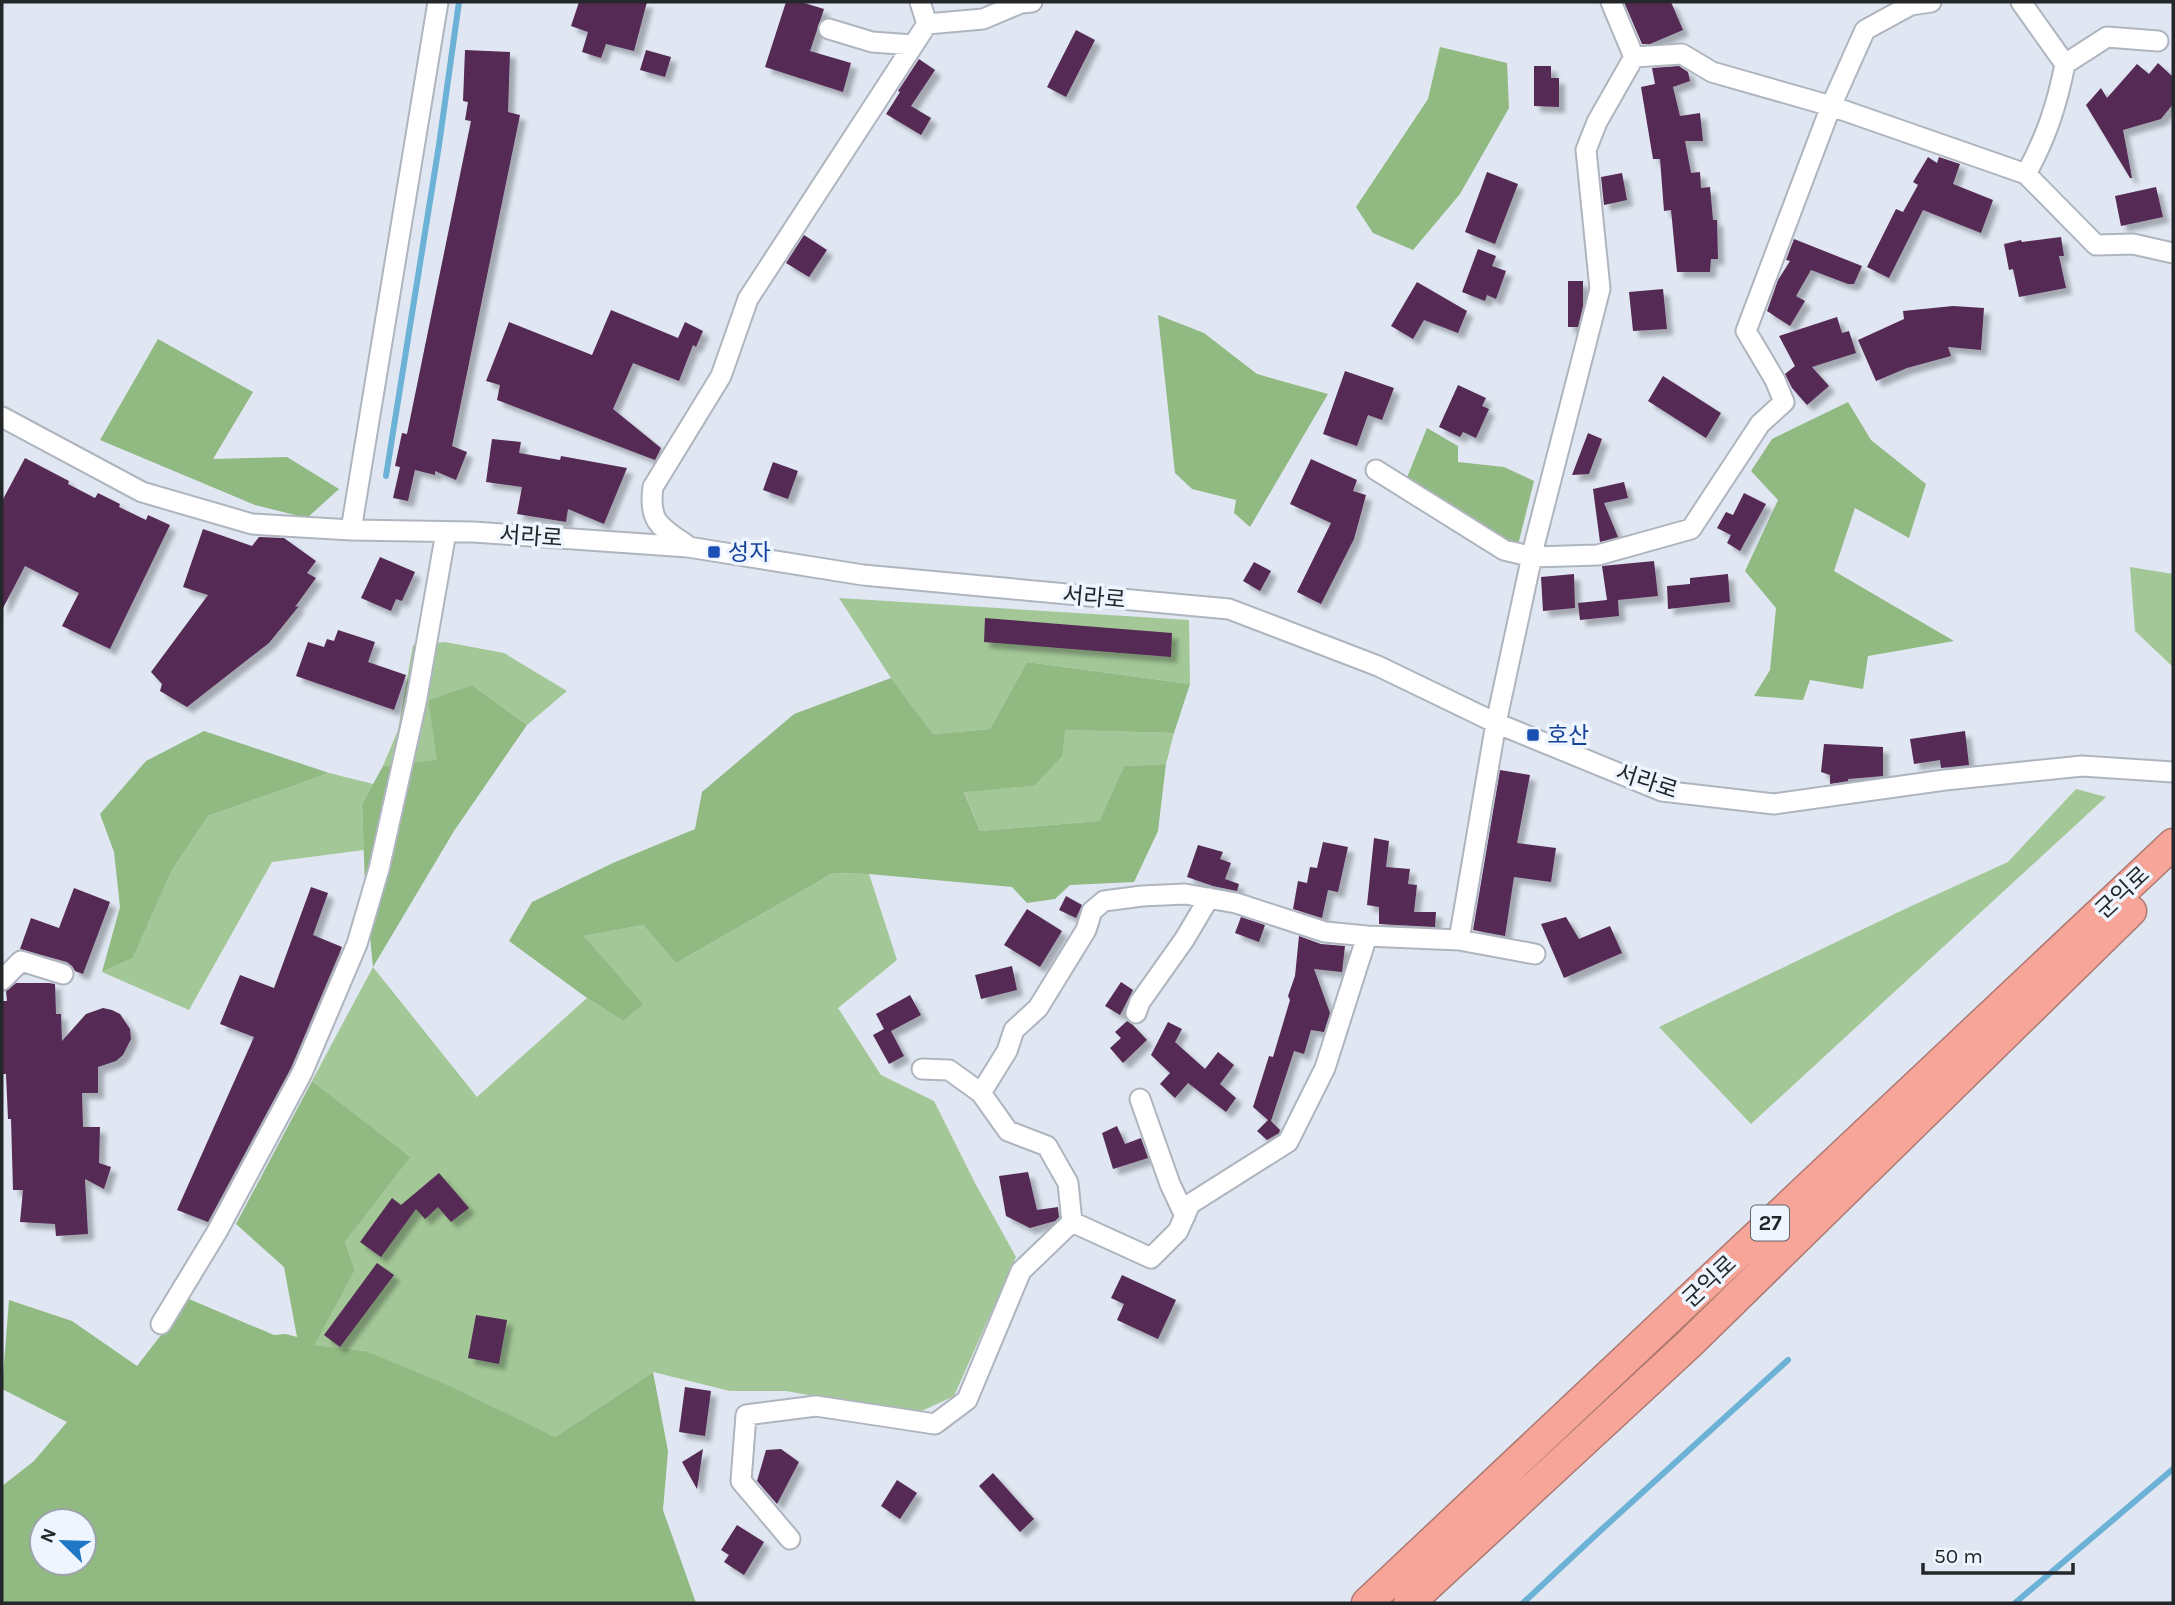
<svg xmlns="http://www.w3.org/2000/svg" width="2175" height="1605" font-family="Karla,'Noto Sans KR',sans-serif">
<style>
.green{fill:#a3c797}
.forest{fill:#91b982;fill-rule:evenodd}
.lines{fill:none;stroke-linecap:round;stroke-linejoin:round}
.stream{stroke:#6cb1d6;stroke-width:6}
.building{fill:#542a54;filter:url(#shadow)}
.minor-casing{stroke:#afb5bf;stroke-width:23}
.highway-casing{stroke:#ac7972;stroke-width:33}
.minor{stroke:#fff;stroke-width:19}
.highway{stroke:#f6a598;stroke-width:30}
.transit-dot{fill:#1a4fb4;stroke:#eef5ff;stroke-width:2.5}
.labels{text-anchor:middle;stroke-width:7;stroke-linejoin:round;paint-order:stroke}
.shield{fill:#eef5ff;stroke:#61656a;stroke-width:2}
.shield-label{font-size:21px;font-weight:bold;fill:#24272a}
.street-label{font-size:23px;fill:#24272a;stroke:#eef5ff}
.transit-label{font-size:23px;fill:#164399;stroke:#eef5ff;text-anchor:start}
</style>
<defs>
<filter id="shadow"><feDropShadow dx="6" dy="6" stdDeviation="2" flood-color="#0004"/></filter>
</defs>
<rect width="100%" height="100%" fill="#e0e7f2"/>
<path class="green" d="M2130,567L2173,574V667L2135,631Z
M839,598L1189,620L1190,684L1027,662L990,729L933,734L891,678Z
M445,642L504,653L567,691L527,725L472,685L428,700L438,761L383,766L398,730L413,645Z
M1065,730L1174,733L1166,764L1124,766L1099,821L980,831L964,791L1034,786Z
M329,773L373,784L362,804L364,850L272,862L189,1010L102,972L133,958L172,870L208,816Z
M2076,789L2106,797L1751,1124L1659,1027L1907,908L2008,862Z
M833,873L869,874L897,960L838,1008L881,1075L934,1101L975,1183L1016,1257L954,1396L915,1414L786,1391H730L653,1372L555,1437L366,1351L313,1345L355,1270L345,1242L409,1157L312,1081L373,967L477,1097L587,998L623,1021L642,1004L584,936L643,925L676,963Z"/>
<path class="forest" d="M1440,47L1507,63L1509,108L1460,194L1413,250L1373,233L1356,207L1428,99Z
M1158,315L1204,333L1257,374L1328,394L1250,527L1234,513L1236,500L1192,489L1175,473Z
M158,339L253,392L213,459L287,457L339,489L307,518L255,505L100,440Z
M1848,402L1871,440L1926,484L1909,538L1855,508L1834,571L1954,641L1868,656L1863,689L1810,680L1803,700L1754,696L1770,670L1776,608L1745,571L1778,500L1751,471L1772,439Z
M1427,428L1458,446V462L1504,467L1534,481L1515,557L1404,485Z
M1027,662L1190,684L1174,733L1065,730L1062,756L1034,786L964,792L980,831L1099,821L1124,766L1166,764L1158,831L1134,882L1070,885L1055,899L1027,903L1012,887L869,874L833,873L676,963L643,925L584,936L643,1004L623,1021L587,998L509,941L532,902L613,863L695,829L702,792L794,714L891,678L933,734L990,729Z
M472,685L527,725L454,831L373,967L365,885L362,804L383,766L437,760L428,700Z
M204,731L329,773L208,816L172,870L133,958L102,972L120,907L114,852L100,814L146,761Z
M312,1081L410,1157L345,1242L355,1270L314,1345L366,1351L447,1385L555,1437L653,1372L668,1451L663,1510L696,1603H2V1486L34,1461L67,1422L2,1389L9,1300L72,1321L137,1366L189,1299L274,1335L286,1334L297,1337L284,1267L236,1224ZM42,1521H84V1563H42Z"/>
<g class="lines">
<path class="stream" d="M386,476L439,145L459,2
M1523,1603L1600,1531L1788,1360
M2015,1603L2173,1469"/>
</g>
<path class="building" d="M579,2H647L634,51L606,44L601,58L582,52L588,32L571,26Z
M786,2H801L824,9L810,51L851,63L843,92L765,67Z
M1624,2H1671L1683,30L1650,44H1642Z
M1076,30L1095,40L1066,97L1047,87Z
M465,50L510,52L508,112L520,115L452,446L467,452L456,480L435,471V475L415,470L408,501L393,498L400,467L395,466L402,433L407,434L471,121L465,120L468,102L463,101Z
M646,50L671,57L665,77L640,70Z
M919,59L935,70L911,106L931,118L921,135L886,114L900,92L898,91Z
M2158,63L2173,77V104L2161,119L2123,130L2132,178H2130L2086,105L2101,88L2107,98L2137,64L2149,74Z
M1534,66H1551V78H1559V107L1534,106Z
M1679,66L1688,72L1690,81L1673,87L1680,116L1700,113L1703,141H1685L1691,173L1700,172L1701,188L1710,187L1713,220H1717L1718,259H1711L1710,272H1677L1671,210L1664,211L1660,159H1653L1641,87L1655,84L1652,68Z
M1928,157L1937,163L1939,157L1960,164L1953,184L1993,200L1981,233L1923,210L1889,278L1867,267L1896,209L1903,212L1918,185L1913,182Z
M1487,172L1518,184L1495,244L1465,232Z
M1622,173L1627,200L1604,205L1601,177Z
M2156,187L2163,217L2121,226L2115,196Z
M804,235L827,250L809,277L786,263Z
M2061,237L2064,256H2059L2066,288L2019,297L2013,269L2009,270L2004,244L2021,240L2022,242Z
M1794,239L1862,266L1854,284H1848L1811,270L1796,296L1805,301L1790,326L1767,311L1778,280L1790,261L1786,260Z
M1478,249L1496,256L1492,266L1506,271L1496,299L1487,295L1485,301L1462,292Z
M1568,281H1583V306L1578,327H1568Z
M1417,282L1467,311L1458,333L1424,320L1413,339L1391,326Z
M1663,289L1667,329L1633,331L1629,292Z
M1953,306L1984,308L1981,350L1948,347L1951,356L1907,368L1876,381L1858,340L1904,319L1903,311Z
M611,310L678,338L685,322L703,331L696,347L693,345L679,381L633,363L613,409L661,448L655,460L497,400L500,385L486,381L509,322L592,355Z
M1837,317L1842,333L1849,331L1856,353L1812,367L1829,386L1807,405L1792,388L1785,374L1795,366L1779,336Z
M1345,371L1394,388L1382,420L1368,415L1357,446L1323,434Z
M1663,376L1721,413L1706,438L1648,401Z
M1458,385L1486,398L1482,406L1489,409L1476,438L1463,432L1460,437L1439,427Z
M1588,433L1602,439L1589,474L1572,475Z
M492,439L521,442L519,453L560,460L561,456L627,468L604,524L568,509L566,522L517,514L522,487L486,482Z
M25,458L69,481L68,484L95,498L98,493L120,504L119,507L146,520L148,515L170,525L110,649L62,626L79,593L25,566L2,610V501Z
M1311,459L1357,480L1353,491L1366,495L1354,539L1321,604L1297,592L1331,523L1290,504Z
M773,462L798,471L788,499L763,490Z
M1624,482L1628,498L1604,503L1618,537L1600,542L1593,489Z
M1744,493L1766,504L1740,551L1727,543L1731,535L1717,528L1726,512L1733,515Z
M203,529L252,546L259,537L284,538L316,561L307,573L316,578L295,607L299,606L269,643L187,707L160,691L162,684L151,672L208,595L183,587Z
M380,557L415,572L402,601L396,599L391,611L361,598Z
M1654,561L1658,596L1618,600L1619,616L1580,620L1578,603L1607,600L1602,566Z
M1254,562L1271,571L1260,591L1243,581Z
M1574,574L1575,608L1543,611L1541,577Z
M1728,574L1730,602L1668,609L1667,586L1690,584V578Z
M985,618L1172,633L1171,657L984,642Z
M338,630L375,642L368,662L406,675L394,710L296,676L308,642L324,647L327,639L334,641Z
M1965,731L1969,765L1941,768L1940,760L1914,764L1910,739Z
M1824,744L1883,747V776L1848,779V781L1830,784V775L1821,772Z
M1500,770L1530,775L1517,843L1556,848L1551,882L1514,877L1505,936L1473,930Z
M1374,838L1389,841L1386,867L1410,869L1408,884L1417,885L1414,912H1436L1435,927L1379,924V907L1367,905Z
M1323,842L1348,847L1338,892L1328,890L1322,918L1293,909L1298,881L1307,883L1310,867L1317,868Z
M1198,845L1223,852L1220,859L1231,863L1225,879L1239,884L1237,891L1213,886L1187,877Z
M311,887L328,893L313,935L342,947L291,1068L208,1222L177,1210L254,1037L220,1024L240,975L274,988Z
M74,888L110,902L83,974L75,971L72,966L67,962L20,949L31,918L59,928Z
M1066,896L1082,905L1076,918L1059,910Z
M1027,909L1062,931L1040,967L1004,945Z
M1241,917L1265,925L1259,942L1235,933Z
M1566,917L1579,939L1610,926L1622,953L1564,978L1541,924Z
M1299,936L1321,944L1345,946L1342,972L1314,969L1330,1013L1324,1032L1311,1030L1304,1054L1294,1051L1271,1121L1280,1130L1279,1133L1267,1140L1257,1131L1268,1120L1253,1107L1269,1056L1273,1057L1290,1000L1288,996L1295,976Z
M1012,966L1017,990L981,999L975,975Z
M1121,982L1133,990L1120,1015L1105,1006Z
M16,983H49L55,984L56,1014H61L62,1041L86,1014L103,1008L112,1010L120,1014L130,1029L131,1039L123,1055L116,1061L98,1067V1093H82L83,1127H100L99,1163L111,1167L104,1189L85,1179L88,1234L56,1236L55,1224L20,1222L23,1190H13L11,1119H8L6,1074H2V1001H7L6,991Z
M910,995L921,1015L891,1031L904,1056L889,1064L873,1035L884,1029L876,1014Z
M1127,1021L1133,1025L1147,1040L1123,1063L1110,1048L1121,1038L1115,1032Z
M1168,1022L1182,1029L1175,1042L1205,1069L1218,1052L1234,1065L1220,1084L1236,1098L1226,1112L1188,1083L1175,1098L1160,1084L1170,1073L1151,1055Z
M1117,1126L1125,1144L1141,1138L1148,1158L1113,1169L1102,1133Z
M1028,1172L1037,1210L1058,1207L1059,1217L1055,1221L1030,1228L1006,1216L999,1176Z
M439,1173L469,1208L451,1222L438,1207L425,1219L416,1209L381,1257L360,1242L392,1198L401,1205Z
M377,1263L394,1275L340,1347L324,1335Z
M1122,1275L1176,1300L1158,1339L1117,1320L1124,1304L1111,1298Z
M476,1315L507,1320L499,1364L468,1358Z
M685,1387L711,1391L705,1436L679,1432Z
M703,1449L697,1489L682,1462Z
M781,1449L799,1462L777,1504L757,1481L766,1450Z
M993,1473L1034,1519L1020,1532L979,1486Z
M897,1480L917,1493L900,1519L881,1506Z
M737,1525L764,1542L744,1575L724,1562L729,1555L721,1550Z"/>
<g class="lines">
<defs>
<path id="minor" d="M2021,2L2065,64C2057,105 2046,138 2026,174
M927,24L983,19L1021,3L1032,2
M829,29L872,42L913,45
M1634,57L1682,54L1712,72L1831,106L2026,174L2096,245L2133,244L2173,253
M2065,64L2107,37L2158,41
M2,417L142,492L252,524L351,530L473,532L688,547L863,575L1229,609L1378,666L1496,723L1662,791L1774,804L1945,780L2082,766L2173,772
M1376,470L1504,550L1533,557L1598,555L1691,529L1760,424L1784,402L1775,380L1746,331L1831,106L1865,30L1911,5L1931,2
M351,530L438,2
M688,546C661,527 648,523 653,487L721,376L748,299L927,24L920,2
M1459,940L1496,723L1535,542L1600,289L1586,150L1597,122L1634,57L1611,2
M2,980L21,961L63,974
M1136,1013L1140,1002L1184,940L1209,898
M922,1069L949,1070L981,1093L1008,1131L1047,1146L1068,1183L1072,1222
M981,1093L1007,1051L1014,1030L1038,1008L1086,930L1092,911L1104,901L1142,896L1185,894L1236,903L1325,932L1367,936L1459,940L1535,954
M1140,1099L1170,1184L1185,1216
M161,1324L218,1230L302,1073L357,944L379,869L416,703L446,532
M790,1539L741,1481L746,1415L816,1406L935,1424L967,1400L1021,1271L1072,1222L1151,1258L1178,1231L1190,1204L1288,1142L1325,1068L1367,936"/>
<path id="highway" d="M1367,1603L2173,844
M1409,1603L1689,1344L2131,911"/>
</defs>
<use href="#minor" class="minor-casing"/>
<use href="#highway" class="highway-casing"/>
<use href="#minor" class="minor"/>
<use href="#highway" class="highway"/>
</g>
<g class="transit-dot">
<rect x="707" y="545" width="14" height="14" rx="3.5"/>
<rect x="1526" y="728" width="14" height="14" rx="3.5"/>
</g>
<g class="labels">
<rect class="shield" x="1751" y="1205.5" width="38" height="35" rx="5"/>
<g class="shield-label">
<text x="1770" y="1230">27</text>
</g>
<g class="street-label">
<text transform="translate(531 536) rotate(4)" y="8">서라로</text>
<text transform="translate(1094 597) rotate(5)" y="8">서라로</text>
<text transform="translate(1647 781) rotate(18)" y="8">서라로</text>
<text transform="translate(2122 892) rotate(-43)" y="8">군익로</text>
<text transform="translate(1709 1281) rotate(-43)" y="8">군익로</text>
</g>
<g class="transit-label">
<text x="728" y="560">성자</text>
<text x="1547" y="743">호산</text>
</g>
</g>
<rect width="2175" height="1605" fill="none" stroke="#24272a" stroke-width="7"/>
<g transform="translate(63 1542) rotate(293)"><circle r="33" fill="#eef5ff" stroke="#9da3aa" stroke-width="2"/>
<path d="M0-5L12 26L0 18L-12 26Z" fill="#1e78c5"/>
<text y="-10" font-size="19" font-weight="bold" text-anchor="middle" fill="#24272a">N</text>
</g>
<path d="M1923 1563v10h150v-10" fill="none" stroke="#24272a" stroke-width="3.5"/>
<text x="1934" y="1563" font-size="21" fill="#24272a" stroke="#eef5ff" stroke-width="5" paint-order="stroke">50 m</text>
</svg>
